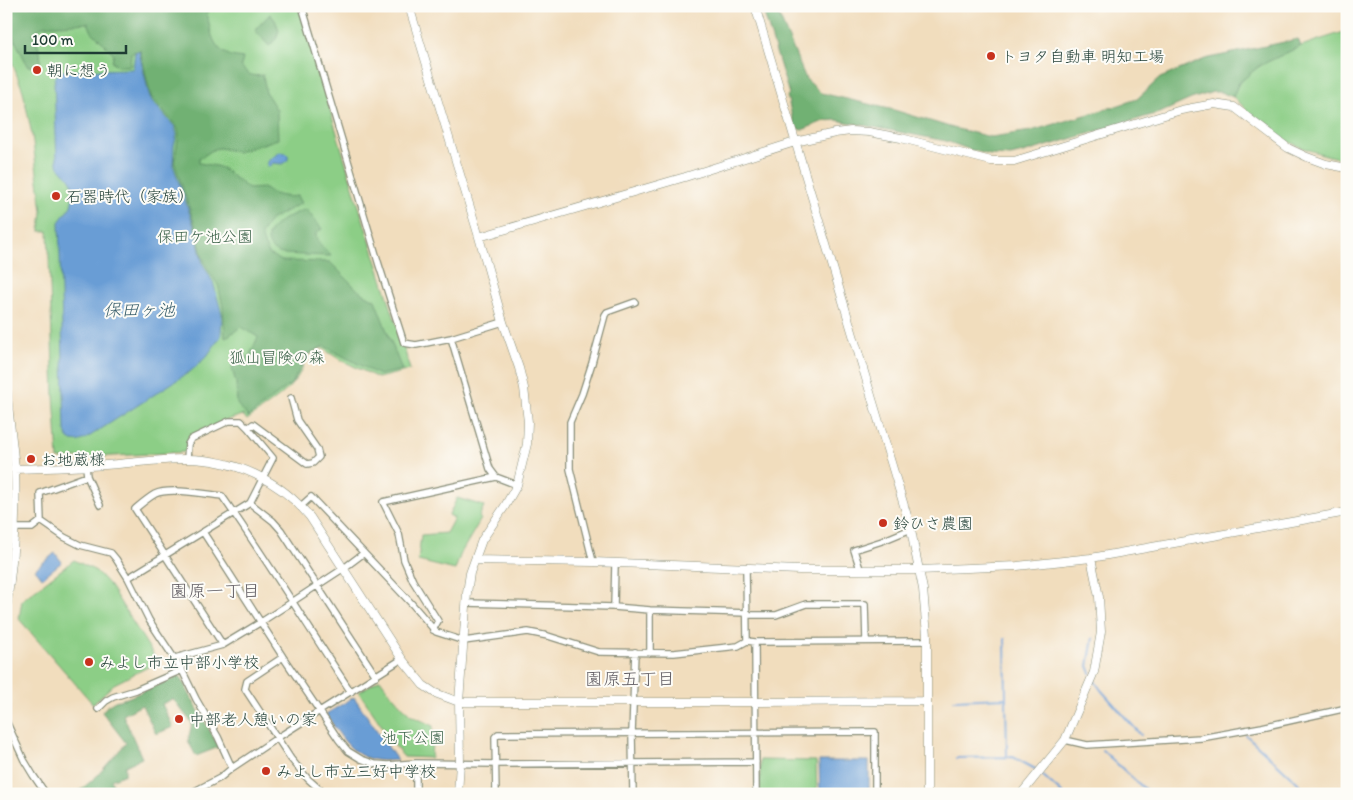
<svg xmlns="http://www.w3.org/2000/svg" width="1353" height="800" font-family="Itim,'Klee One',sans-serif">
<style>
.green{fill:#8cce86;stroke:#56865d}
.forest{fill:#71b173;stroke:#487754}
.water{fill:#699dd5;stroke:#446d84}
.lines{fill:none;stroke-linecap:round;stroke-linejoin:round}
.stream{stroke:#699dd5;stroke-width:2}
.street-casing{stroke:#888d78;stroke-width:8}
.secondary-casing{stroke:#888d78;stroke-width:9}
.street{stroke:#fff;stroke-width:5.5}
.secondary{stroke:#fff;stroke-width:8}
.poi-dot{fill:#c8321e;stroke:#fdfcf7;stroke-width:2}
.labels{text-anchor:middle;stroke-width:4;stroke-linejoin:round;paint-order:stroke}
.poi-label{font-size:16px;fill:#1f3d34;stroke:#fdfcf7;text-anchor:start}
.park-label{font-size:16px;fill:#3a6148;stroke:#fdfcf7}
.water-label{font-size:18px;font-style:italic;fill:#395f6c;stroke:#fdfcf7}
.neighbourhood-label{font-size:18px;fill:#625e64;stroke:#fdfcf7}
</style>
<rect width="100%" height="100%" fill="#fdfcf7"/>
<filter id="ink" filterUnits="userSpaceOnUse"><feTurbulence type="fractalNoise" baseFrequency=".02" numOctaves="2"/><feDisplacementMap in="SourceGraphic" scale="10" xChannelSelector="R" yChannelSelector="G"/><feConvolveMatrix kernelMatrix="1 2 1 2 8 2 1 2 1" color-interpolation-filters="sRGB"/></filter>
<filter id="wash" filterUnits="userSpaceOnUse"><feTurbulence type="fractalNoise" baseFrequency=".0096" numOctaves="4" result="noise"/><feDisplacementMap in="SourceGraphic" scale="20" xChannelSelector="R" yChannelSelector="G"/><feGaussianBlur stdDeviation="1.12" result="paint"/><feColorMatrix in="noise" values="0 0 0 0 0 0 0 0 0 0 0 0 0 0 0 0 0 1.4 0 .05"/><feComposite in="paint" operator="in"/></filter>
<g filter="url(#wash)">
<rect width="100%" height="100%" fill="#f1ddbd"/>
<path class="green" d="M6,6H299L356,197L405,351L410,370L378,378L339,359L322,348L305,357C301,387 269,403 247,420L243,415L227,420L189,436L185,452L58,459L54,395L48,231H40L42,211L32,135L23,91L10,57L6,58Z
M1347,31V160C1325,156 1288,145 1271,131C1257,121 1246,108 1233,97C1235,92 1236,86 1240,83C1264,55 1313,42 1347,31Z
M457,498L484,506L479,517L481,519L461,553L455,570L418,561L421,535L446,533L454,518L449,515Z
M74,560L96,571L110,586L158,662L114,684L93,704L19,619L22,600Z
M380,679L391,694L410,715L433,726L431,758L404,757L398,750L359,692Z
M760,760L816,761L817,794H760Z"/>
<path class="forest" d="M6,6H206C209,22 210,47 227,54C231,57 238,57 243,58L241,66C248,75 252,77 263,75L266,93L277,110L278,139L238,152L220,148L214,149L199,159V163L216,166L222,168L249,189L263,188C274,195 285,198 297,196L301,203L270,220L261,234L264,244L269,254L282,261L330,262L359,291L375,300L402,370L379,375C361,365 342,356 324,346L304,356L302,365L292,383L248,417L237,404L236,383L232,368L233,363L241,356L249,357L258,337L241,327L225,338L223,307L218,285L208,270L202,256L197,231L174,162L179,134L177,127L151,97L140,50L131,53L130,66H119L112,62L114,54L92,32L88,23L43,26L33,34C38,44 44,57 38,67L28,66L9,29L6,26Z
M775,6L806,79L821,93L894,110L953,128L991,137L1031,131L1113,107L1137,99L1160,78L1205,59L1298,39L1301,46L1259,66L1238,84L1233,97L1220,92H1213L1191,99L1162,112L1023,153L1011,156L990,155L971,150L946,141L836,120L824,121L802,130L795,128L787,96L789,94L762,7Z
M270,14L275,20L279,30L276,39L269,46L255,30Z
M306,209L322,229L316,233C315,243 325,248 331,256L282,254C275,252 270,249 268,241C265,225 294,214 306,209Z
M180,676L192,699L219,747L196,756L188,741L192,723L173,699L162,704L173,727L156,734L142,705L123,715L142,758L125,766V774L111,780L116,794H76L97,776L126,743L102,712L107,706L115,701L127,698Z"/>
<path class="water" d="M139,51L149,95L152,101L175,127L177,135L174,145L173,165L194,226L203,264L213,282L222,314L221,336L207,356L191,371L87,438C77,444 67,443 65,430L59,222L71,206L73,197L72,183L69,178L58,166L57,164L54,82L55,81L54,78L62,71L133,69L135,52Z
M280,152L286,153C289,156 289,159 286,162L282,164L273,163L269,167H267L268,161Z
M55,553L62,562L42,578L35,569Z
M354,697L397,760C357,765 346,745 326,714Z
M819,761H869V794H820Z"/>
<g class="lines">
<path class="stream" d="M1005,639L1007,756
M1091,673L1088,666L1093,638
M1094,680L1101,690L1141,735
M954,700L1005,698
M1246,735L1310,794
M1102,750L1150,794
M956,758L1013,757L1037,770
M1040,773L1063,794"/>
</g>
</g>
<g filter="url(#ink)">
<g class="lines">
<defs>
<path id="street" d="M302,6L379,265L404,343L416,345L451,338L503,322
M187,459L188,444L191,439L229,421H241L248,428L253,424L307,464L313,463L319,457L317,449L297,420L291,398
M86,467L87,476L100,505
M6,469H14
M496,477L517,485
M250,503L273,521L281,530L376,676
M301,506L311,497L412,604L436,632L464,641L528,632L548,636L599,652L674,653L738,646L747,641L755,642L927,641
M41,521L40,493L87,476
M16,528H32L41,521L64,537L80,545L111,553L116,559L128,578L149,620L182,670L196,699L218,737L232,768
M203,532L283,657L339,740L348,751L361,759L375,764L388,765L416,763L496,764L756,762
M593,562L570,469V422L582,394L592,363L605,315L607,312L635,302
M746,568L747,641
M860,569L854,550L882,541L911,529
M128,578L250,503L273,458L248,428
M466,603L614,607L650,610L748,613
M614,607L615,564
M748,615H776L806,604H865L866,641
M433,630L438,621L413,581L404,560L399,534L383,502L496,477L490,469L451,338
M755,642L756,794
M650,653V610
M283,657L247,681L245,689L291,759L308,779L325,794
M175,658L223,645
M351,692C308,627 267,560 222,496C206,494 169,487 155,494C148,498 141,504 135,509L223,645L261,622L292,602L295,600L344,568L364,553
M98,709L106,701L113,697L136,690L182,670
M6,721L24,760L33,775L46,794
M1065,740L1087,745L1201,738L1262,727L1347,708
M189,794L220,778L232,768L277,738L402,659
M416,794V763
M496,794L495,737L498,734L875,732V794
M633,794L632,733L635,652"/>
<path id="secondary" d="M409,6L479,237L503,322L519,368L524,388L528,422L527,444L517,485L505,506L482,540L470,573L467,593L459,702L460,763L458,794
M755,6L887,449L911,529L914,546L923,589L927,635V794
M479,237L685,177L795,142L835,133L851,131L869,132L901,138L991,161H1014L1181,110L1214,104L1234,107L1288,148L1307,157L1326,164L1347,168
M6,383C8,412 13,442 15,471C17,518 13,564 6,610
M14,469C49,468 83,467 118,464C140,462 164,459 186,459C234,459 280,480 310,517L402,659L423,685L435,693L459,702H756L926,701
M475,560L593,562L799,570H919L1017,566L1091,558L1347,512
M1021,794L1065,740L1094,672L1101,632L1099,597L1091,558"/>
</defs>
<use href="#street" class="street-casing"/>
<use href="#secondary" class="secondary-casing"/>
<use href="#street" class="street"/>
<use href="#secondary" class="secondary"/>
</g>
</g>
<g class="poi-dot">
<circle cx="991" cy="56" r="5"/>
<circle cx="37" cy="70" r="5"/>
<circle cx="56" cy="196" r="5"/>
<circle cx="31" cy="459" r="5"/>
<circle cx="883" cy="523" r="5"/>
<circle cx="89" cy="662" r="5"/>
<circle cx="179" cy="719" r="5"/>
<circle cx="266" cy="771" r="5"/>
</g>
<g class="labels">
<g class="poi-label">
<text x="1001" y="62">トヨタ自動車 明知工場</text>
<text x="47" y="76">朝に想う</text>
<text x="66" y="202">石器時代（家族）</text>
<text x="41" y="465">お地蔵様</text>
<text x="893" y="529">鈴ひさ農園</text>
<text x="99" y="668">みよし市立中部小学校</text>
<text x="189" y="725">中部老人憩いの家</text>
<text x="276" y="777">みよし市立三好中学校</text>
</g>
<g class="park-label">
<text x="205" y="242">保田ケ池公園</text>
<text x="277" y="363">狐山冒険の森</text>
<text x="413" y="743">池下公園</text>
</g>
<g class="water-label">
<text x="139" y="316">保田ヶ池</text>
</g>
<g class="neighbourhood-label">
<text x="215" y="597">園原一丁目</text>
<text x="630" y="685">園原五丁目</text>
</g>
</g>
<rect width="1353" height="800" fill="none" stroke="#fdfcf7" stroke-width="25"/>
<path d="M25 45v8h101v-8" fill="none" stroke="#1f3d34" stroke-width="2.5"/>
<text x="32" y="45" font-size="15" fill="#1f3d34" stroke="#fdfcf7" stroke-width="4" paint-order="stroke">100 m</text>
</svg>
